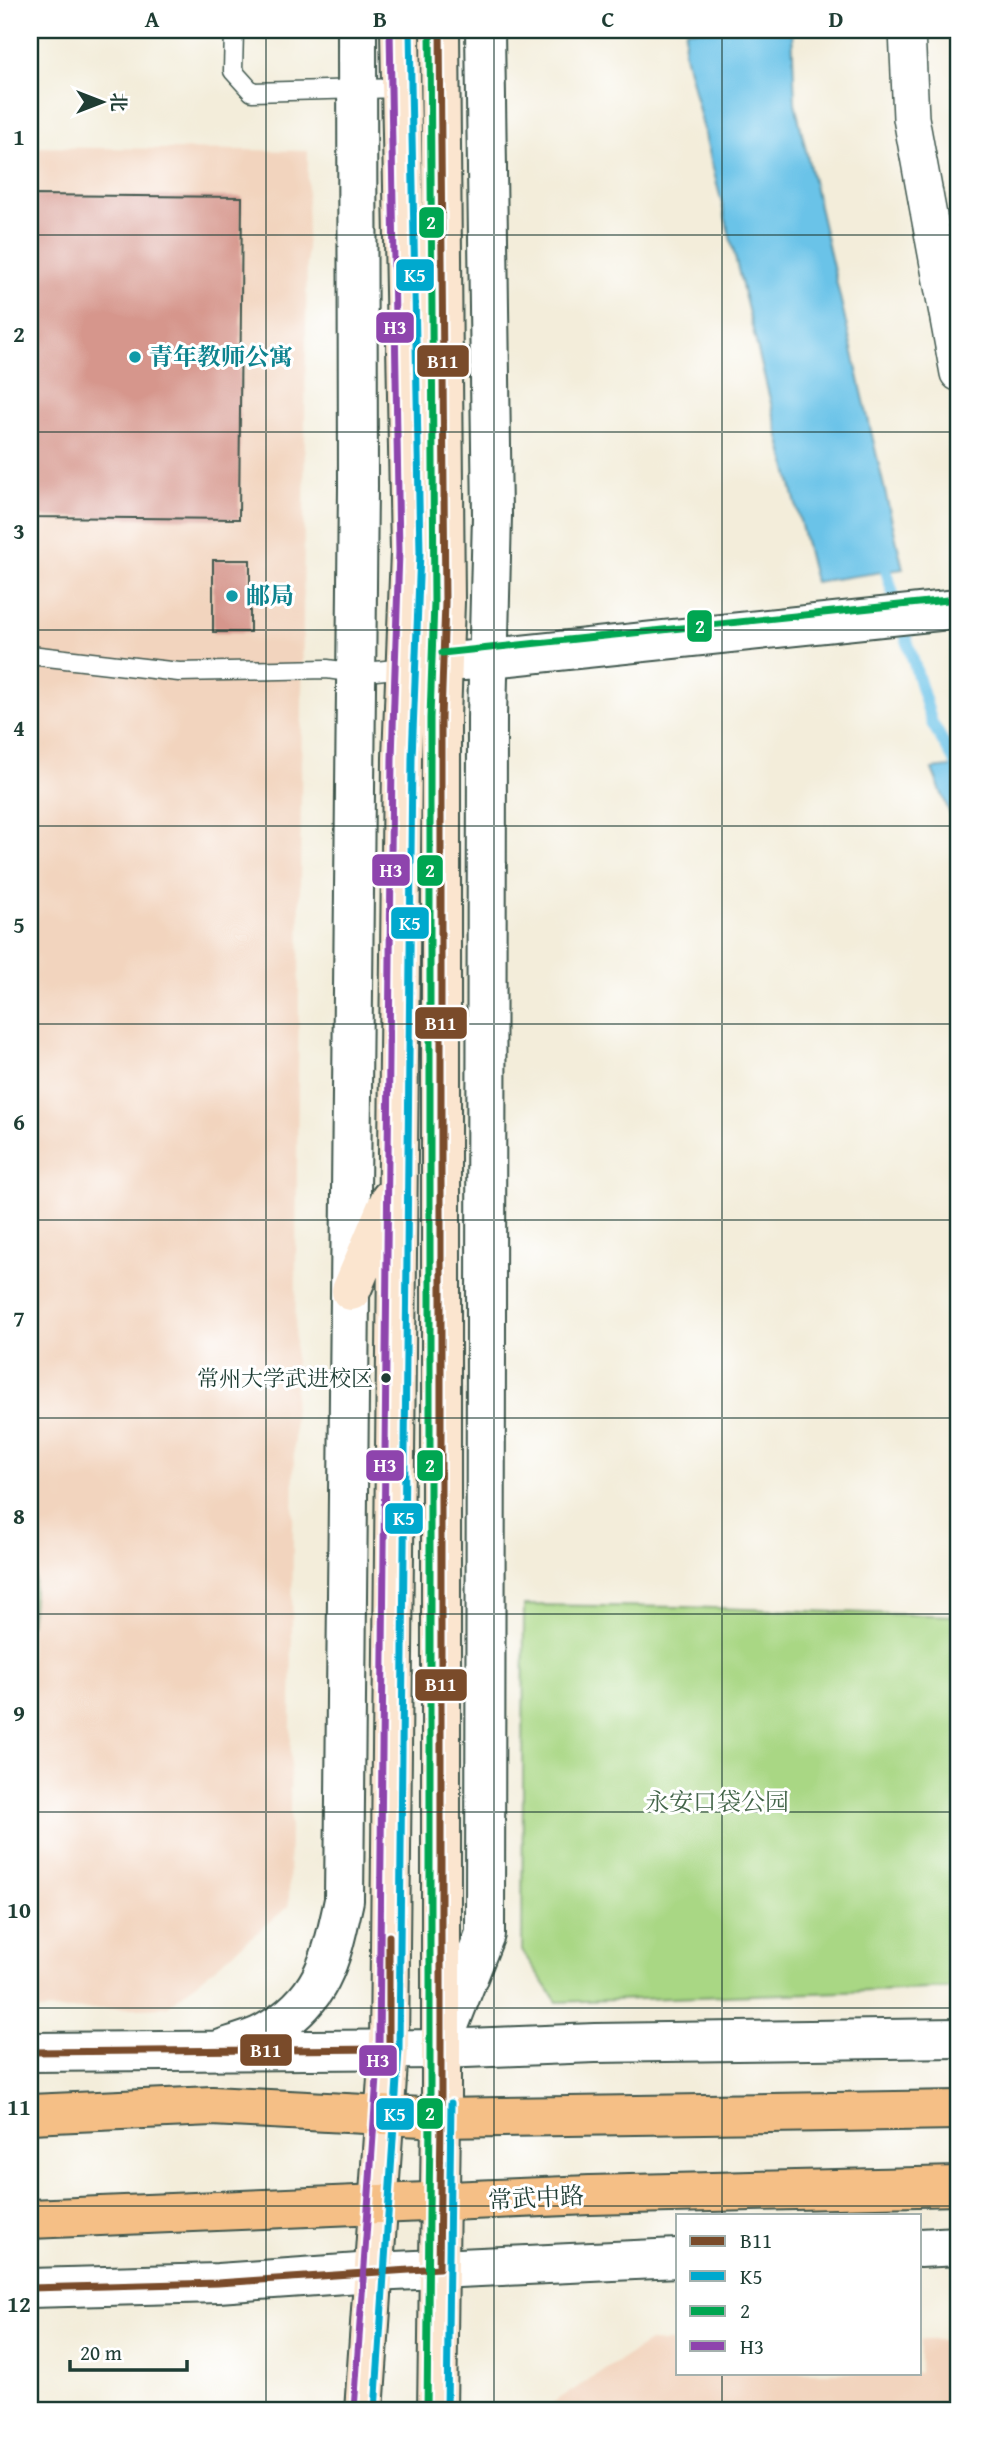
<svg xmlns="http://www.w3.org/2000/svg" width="988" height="2441" font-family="'Gentium Book Plus','Noto Serif SC',serif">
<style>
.built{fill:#f2d4be}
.green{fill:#a9d784;stroke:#648a5c;stroke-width:2}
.water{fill:#6bc3e8;stroke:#45808e;stroke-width:2}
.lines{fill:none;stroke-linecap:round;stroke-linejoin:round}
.stream{stroke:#6bc3e8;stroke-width:12}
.building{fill:#d6968c}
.service-casing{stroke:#3f574d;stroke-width:21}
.minor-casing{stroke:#3f574d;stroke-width:38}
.tertiary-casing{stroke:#3f574d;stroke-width:42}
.secondary-casing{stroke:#3f574d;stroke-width:42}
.primary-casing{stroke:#3f574d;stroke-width:42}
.service{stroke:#fff;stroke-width:18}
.minor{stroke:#fff;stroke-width:35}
.tertiary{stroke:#fff;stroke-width:38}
.secondary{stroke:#fbe5cf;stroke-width:38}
.primary{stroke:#f5bf86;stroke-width:38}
.bus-1-casing{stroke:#fff;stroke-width:12}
.bus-2-casing{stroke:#fff;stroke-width:12}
.bus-3-casing{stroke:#fff;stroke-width:12}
.bus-4-casing{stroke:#fff;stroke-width:12}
.bus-1{stroke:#7a4b2a;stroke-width:7}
.bus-2{stroke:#00a9ce;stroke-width:7}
.bus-3{stroke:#00a651;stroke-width:7}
.bus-4{stroke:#8e44ad;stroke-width:7}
.grid{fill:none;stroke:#1f3d34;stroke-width:2;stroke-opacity:0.55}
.culture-dot{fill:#0f9aa8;stroke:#fff;stroke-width:2.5}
.bus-dot{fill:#1f3d34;stroke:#fff;stroke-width:2.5}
.labels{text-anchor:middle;stroke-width:6;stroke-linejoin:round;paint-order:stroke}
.bus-label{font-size:22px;fill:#1f3d34;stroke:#fff;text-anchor:end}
.culture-label{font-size:24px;font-weight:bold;fill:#0d838f;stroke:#fff;text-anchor:start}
.park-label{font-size:24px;fill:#426448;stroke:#fff}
.street-label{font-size:24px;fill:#1f3d34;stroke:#fff}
.line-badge{stroke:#fff;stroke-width:2.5}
.badge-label{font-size:19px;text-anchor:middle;font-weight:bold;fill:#fff}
.neatline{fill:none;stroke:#1f3d34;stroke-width:2.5}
.grid-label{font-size:23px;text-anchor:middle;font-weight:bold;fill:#1f3d34}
</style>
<rect width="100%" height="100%" fill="#fff"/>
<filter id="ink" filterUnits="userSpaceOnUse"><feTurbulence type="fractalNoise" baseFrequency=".0143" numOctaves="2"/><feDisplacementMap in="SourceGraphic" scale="14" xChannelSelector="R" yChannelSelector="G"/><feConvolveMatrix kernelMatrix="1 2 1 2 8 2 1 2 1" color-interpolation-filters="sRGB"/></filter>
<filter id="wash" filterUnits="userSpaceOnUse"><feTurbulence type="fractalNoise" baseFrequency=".00686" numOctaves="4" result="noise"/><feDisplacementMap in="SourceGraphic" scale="28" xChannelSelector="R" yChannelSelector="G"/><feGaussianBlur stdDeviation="1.57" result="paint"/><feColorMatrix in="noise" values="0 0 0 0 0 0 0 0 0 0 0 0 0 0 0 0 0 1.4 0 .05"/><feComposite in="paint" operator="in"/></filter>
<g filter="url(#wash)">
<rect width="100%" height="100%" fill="#f3edda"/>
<path class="built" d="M30,147L308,151L289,1906L167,2007L30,2011Z
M920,2340H958V2411H540L649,2342H678V2373H920Z"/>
<path class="green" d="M30,1498C38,1541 36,1581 30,1625Z
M524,1605L683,1607L958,1616V1988L557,2002L522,1951Z"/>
<path class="water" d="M686,30H792L795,103L903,569L815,582L684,50Z
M958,766V834L932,769Z"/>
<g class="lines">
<path class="stream" d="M882,557L932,723L958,767"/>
</g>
<g id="blocks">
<path class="building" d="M30,195L242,197L239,519L30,517Z
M213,560H250V632H213Z"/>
</g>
</g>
<g filter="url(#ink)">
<use href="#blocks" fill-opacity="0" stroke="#3f574d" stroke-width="2"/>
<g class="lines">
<defs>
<path id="service" d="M234,30L233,71L252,92L401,88
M30,655L179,672L327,669L356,673L405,668"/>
<path id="minor" d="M907,30L911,118L958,373"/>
<path id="tertiary" d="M463,661L958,609
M441,2046L485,1934L487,718L492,515L485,30
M219,2050C234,2044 251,2041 265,2033C323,2001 331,1960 344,1900L358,486L357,30
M30,2052L440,2049L595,2043L958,2038
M920,2248L958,2246
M30,2288L218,2283L373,2272L678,2258"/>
<path id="secondary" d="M351,1291L390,1199
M364,2411L389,2049L402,758L410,552L400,30
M437,2411L441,2118V718L445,602L440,30"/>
<path id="primary" d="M30,2114L212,2106L441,2118L958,2110
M30,2219L590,2195L958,2186"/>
</defs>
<use href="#service" class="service-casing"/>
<use href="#minor" class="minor-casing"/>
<use href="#tertiary" class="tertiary-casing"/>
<use href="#secondary" class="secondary-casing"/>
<use href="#primary" class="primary-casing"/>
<use href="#service" class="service"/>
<use href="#minor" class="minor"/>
<use href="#tertiary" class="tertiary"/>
<use href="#secondary" class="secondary"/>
<use href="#primary" class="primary"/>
<defs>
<path id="bus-1" d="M30,2052L389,2049V1936
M30,2288L218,2283L439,2268L441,2118V718L445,602L440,30"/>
<path id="bus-2" d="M375,2411L399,2049L412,758L420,552L410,30
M447,2411L451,2103"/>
<path id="bus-3" d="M442,653L957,599
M427,2411L430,2118V718L434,602L430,30"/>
<path id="bus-4" d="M354,2410L379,2049L392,758L399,552L390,30"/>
</defs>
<use href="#bus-1" class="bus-1-casing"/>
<use href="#bus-2" class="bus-2-casing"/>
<use href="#bus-3" class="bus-3-casing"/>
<use href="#bus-4" class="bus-4-casing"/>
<use href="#bus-1" class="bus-1"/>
<use href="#bus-2" class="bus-2"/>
<use href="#bus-3" class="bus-3"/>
<use href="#bus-4" class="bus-4"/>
</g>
</g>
<path class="grid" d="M266,30V2411M494,30V2411M722,30V2215M30,235H958M30,432H958M30,630H958M30,826H958M30,1024H958M30,1220H958M30,1418H958M30,1614H958M30,1812H958M30,2008H958M30,2206H958M722,2373V2411"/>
<g class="culture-dot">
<circle cx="135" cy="357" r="7"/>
<circle cx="232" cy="596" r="7"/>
</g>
<circle class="bus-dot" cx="386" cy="1378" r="6"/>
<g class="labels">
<g class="bus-label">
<text x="373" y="1386">常州大学武进校区</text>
</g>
<g class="culture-label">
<text x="149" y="365">青年教师公寓</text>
<text x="246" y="604">邮局</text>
</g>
<g class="park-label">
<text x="717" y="1810">永安口袋公园</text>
</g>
<g class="street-label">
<text transform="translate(536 2198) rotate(-3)" y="8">常武中路</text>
</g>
</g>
<g class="line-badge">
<rect x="418" y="206" width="27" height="33" rx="7" fill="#00a651"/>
<rect x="395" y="258" width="40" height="34" rx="7" fill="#00a9ce"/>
<rect x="375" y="311" width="40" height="33" rx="7" fill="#8e44ad"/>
<rect x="416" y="344" width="54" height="34" rx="7" fill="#7a4b2a"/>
<rect x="686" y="609" width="27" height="34" rx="7" fill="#00a651"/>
<rect x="371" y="853" width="40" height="34" rx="7" fill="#8e44ad"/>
<rect x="416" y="854" width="28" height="33" rx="7" fill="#00a651"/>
<rect x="390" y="906" width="40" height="34" rx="7" fill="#00a9ce"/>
<rect x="414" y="1006" width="54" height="34" rx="7" fill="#7a4b2a"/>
<rect x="365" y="1449" width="40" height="33" rx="7" fill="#8e44ad"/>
<rect x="416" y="1449" width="28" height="33" rx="7" fill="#00a651"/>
<rect x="384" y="1502" width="40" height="33" rx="7" fill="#00a9ce"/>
<rect x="414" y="1668" width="54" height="34" rx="7" fill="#7a4b2a"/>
<rect x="239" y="2033" width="54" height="34" rx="7" fill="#7a4b2a"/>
<rect x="358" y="2044" width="40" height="33" rx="7" fill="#8e44ad"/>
<rect x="416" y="2097" width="28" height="33" rx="7" fill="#00a651"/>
<rect x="375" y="2097" width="40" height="34" rx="7" fill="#00a9ce"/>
</g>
<g class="badge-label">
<text x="431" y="229">2</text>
<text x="415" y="282">K5</text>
<text x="395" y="334">H3</text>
<text x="443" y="368">B11</text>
<text x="700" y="633">2</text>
<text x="391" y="877">H3</text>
<text x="430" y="877">2</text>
<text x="410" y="930">K5</text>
<text x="441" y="1030">B11</text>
<text x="385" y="1472">H3</text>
<text x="430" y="1472">2</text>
<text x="404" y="1525">K5</text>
<text x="441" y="1691">B11</text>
<text x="266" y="2057">B11</text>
<text x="378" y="2067">H3</text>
<text x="430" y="2120">2</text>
<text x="395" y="2121">K5</text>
</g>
<rect width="988" height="2441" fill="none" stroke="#fff" stroke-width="77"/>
<rect x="676" y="2214" width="245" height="161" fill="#ffffff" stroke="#a5b1ae" stroke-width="2"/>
<rect x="690" y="2236" width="35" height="10" fill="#7a4b2a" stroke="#a5b1ae" stroke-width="2"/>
<text x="740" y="2248" font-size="21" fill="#1f3d34">B11</text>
<rect x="690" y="2271" width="35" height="10" fill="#00a9ce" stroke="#a5b1ae" stroke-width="2"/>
<text x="740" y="2284" font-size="21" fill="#1f3d34">K5</text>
<rect x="690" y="2306" width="35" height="10" fill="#00a651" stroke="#a5b1ae" stroke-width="2"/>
<text x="740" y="2318" font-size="21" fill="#1f3d34">2</text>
<rect x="690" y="2341" width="35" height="10" fill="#8e44ad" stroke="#a5b1ae" stroke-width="2"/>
<text x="740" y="2354" font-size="21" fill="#1f3d34">H3</text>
<g transform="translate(102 102) rotate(90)" stroke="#ffffff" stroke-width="5" paint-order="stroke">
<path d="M0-5L12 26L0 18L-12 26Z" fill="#1f3d34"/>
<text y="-10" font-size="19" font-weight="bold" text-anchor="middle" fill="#1f3d34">北</text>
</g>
<path d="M70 2360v10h117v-10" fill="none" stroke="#1f3d34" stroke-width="3.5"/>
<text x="80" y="2360" font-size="21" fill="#1f3d34" stroke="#ffffff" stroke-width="5" paint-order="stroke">20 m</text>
<rect x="38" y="38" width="912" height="2364" class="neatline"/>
<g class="grid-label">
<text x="152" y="27">A</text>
<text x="380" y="27">B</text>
<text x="608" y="27">C</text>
<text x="836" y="27">D</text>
<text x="19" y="145">1</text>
<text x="19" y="342">2</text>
<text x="19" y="539">3</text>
<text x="19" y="736">4</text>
<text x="19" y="933">5</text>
<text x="19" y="1130">6</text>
<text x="19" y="1327">7</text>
<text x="19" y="1524">8</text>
<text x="19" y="1721">9</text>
<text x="19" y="1918">10</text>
<text x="19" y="2115">11</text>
<text x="19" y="2312">12</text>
</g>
</svg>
